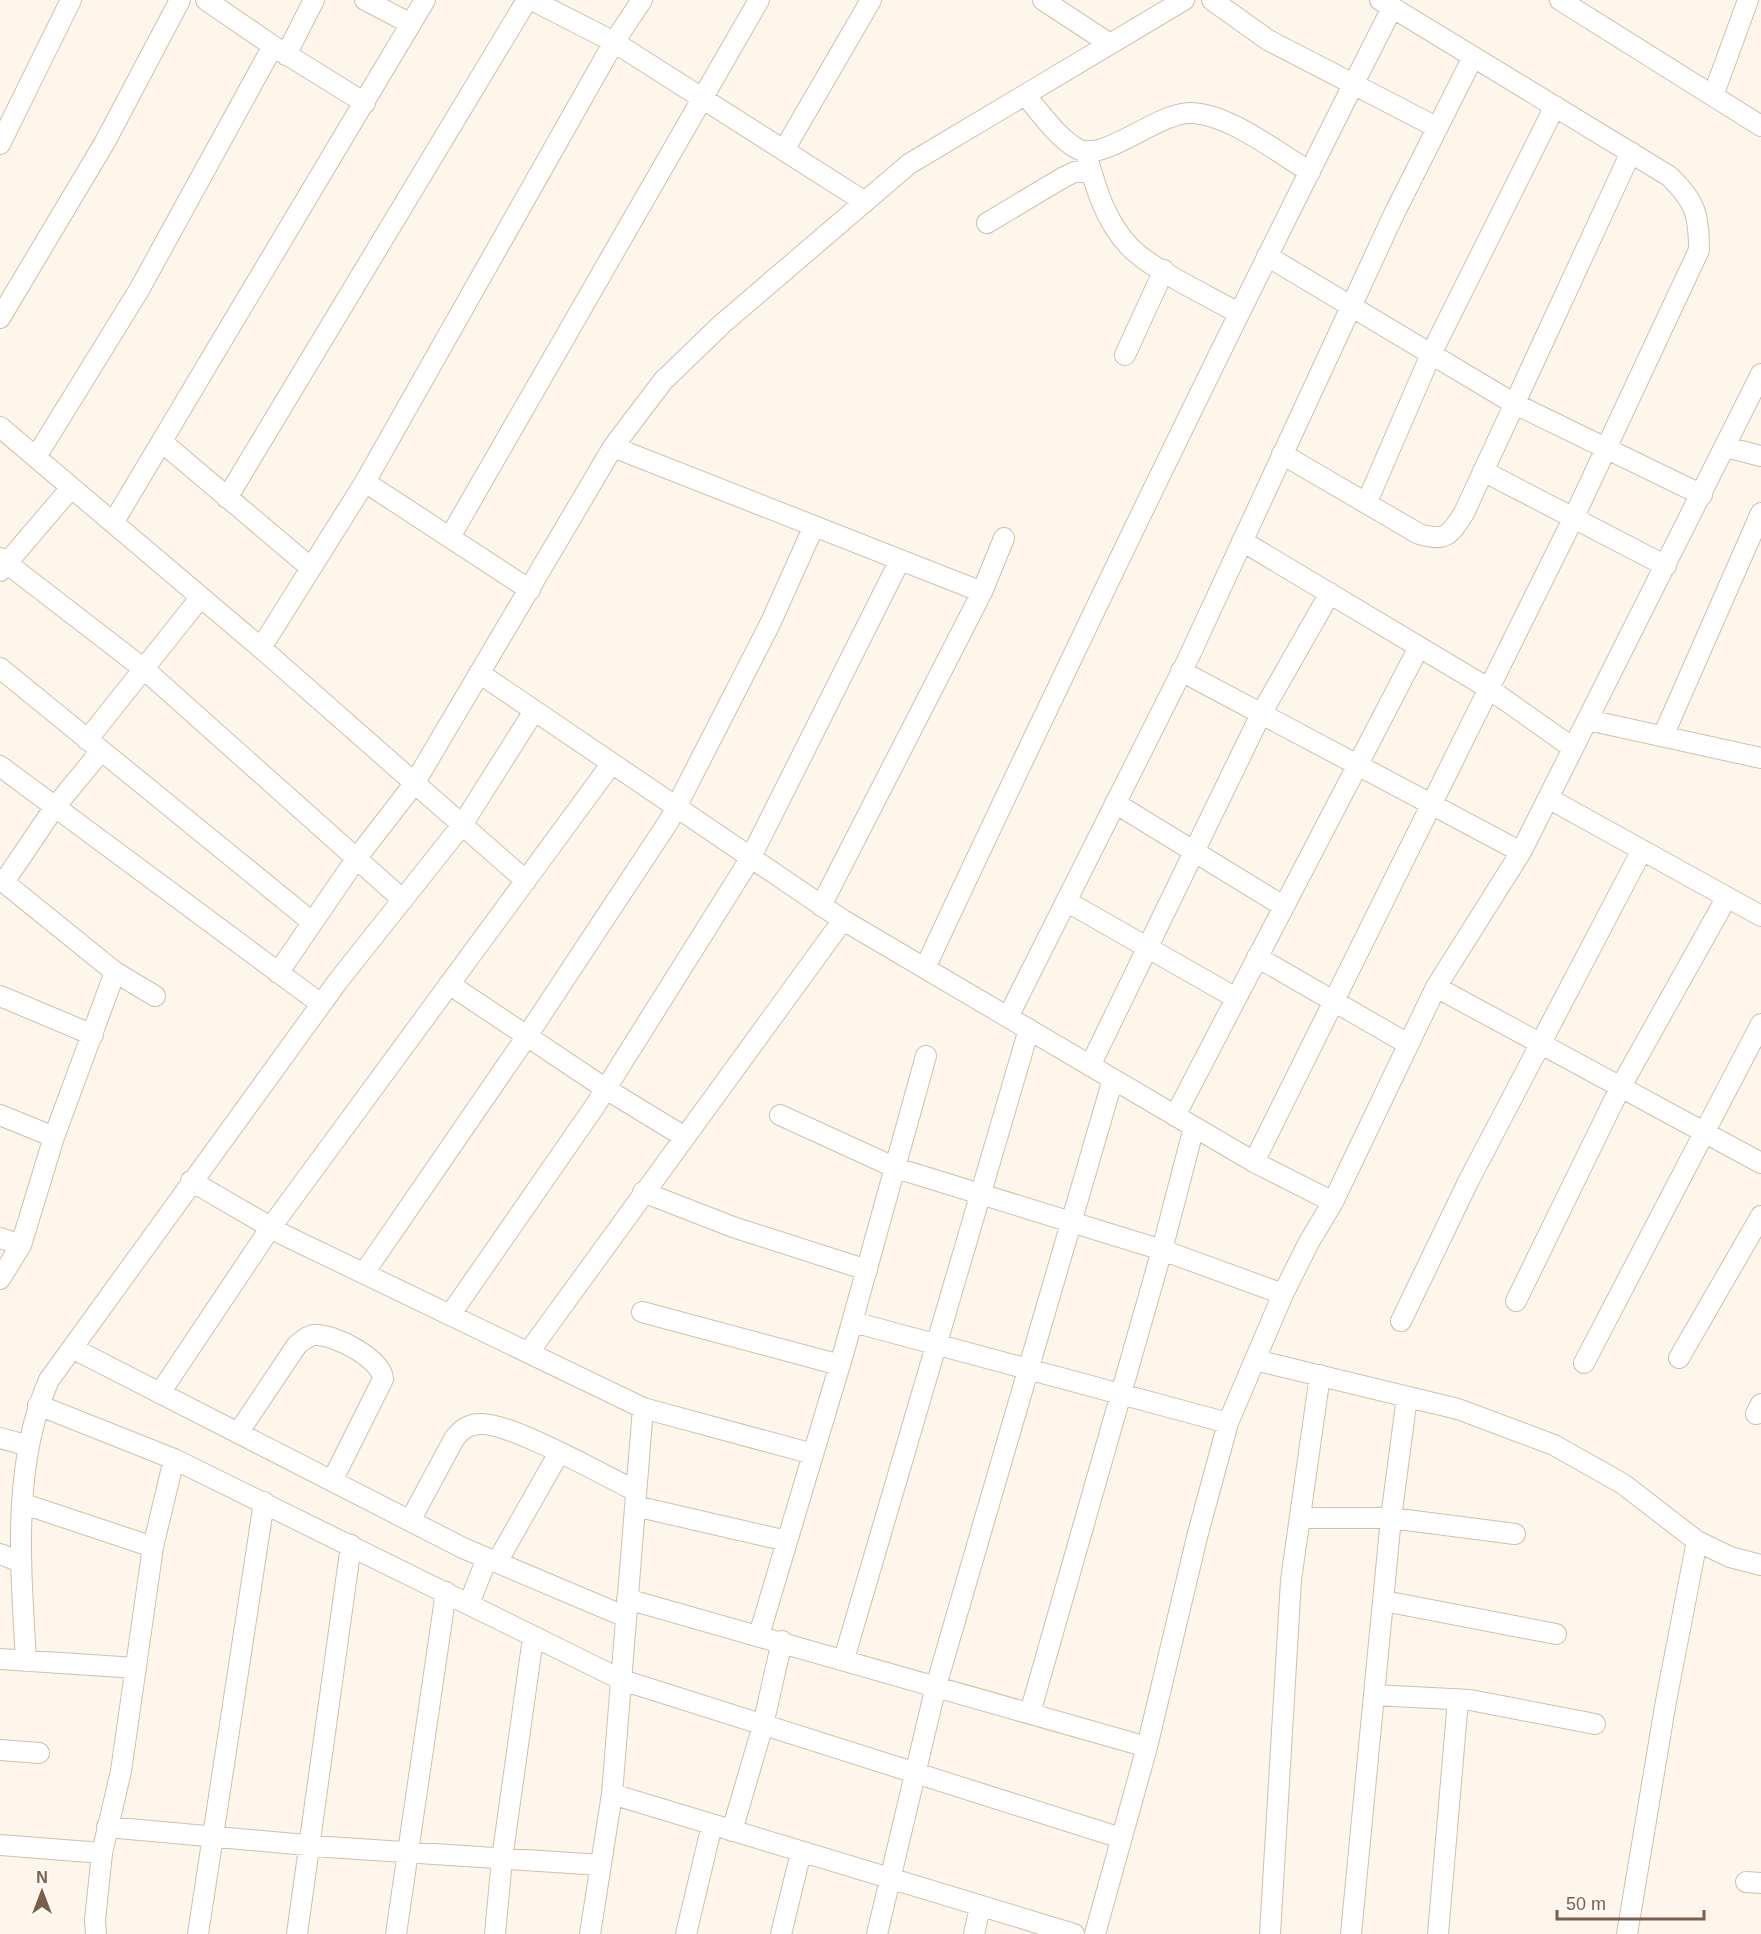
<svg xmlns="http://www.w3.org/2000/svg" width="1761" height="1934" font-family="Helvetica,sans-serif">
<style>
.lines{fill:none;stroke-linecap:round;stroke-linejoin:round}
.minor-casing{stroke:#d2beae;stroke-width:22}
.minor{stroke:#fff;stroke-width:20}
</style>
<rect width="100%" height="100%" fill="#fef6ea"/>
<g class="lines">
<defs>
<path id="minor" d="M206,0L273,46L365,103
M365,0L411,24
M532,0L614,42L865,202
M1043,0L1110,44
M1212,0L1268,40L1436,127
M1560,0L1761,126
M286,55L314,0
M1025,95C1040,112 1056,136 1076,148C1102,165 1157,112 1191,113C1229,114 1277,152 1310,172
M1713,96L1748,0
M0,144L71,0
M784,150L871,0
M1086,153C1095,185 1104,219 1128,245C1148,268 1209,296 1238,313
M987,223L1064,177L1075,172L1091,170
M1267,256L1513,403L1702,495
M0,318L105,142L180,0
M1125,355L1164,270
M0,427L261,648L526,881
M162,442L311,568
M613,447L982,592
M1726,447L1761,456
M1282,454L1419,534C1446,542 1450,535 1464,513L1631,152
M36,457L139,290L273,46
M1483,471L1666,566
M365,482L530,590
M227,498L527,0
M1367,502L1431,354L1555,106
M113,523L425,0
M450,537L759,0
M1242,541L1488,688L1573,748
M0,558L144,669L403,900
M0,571L71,488
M261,648L365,482L614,42L642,0
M0,668L312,922
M1181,671L1521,852
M479,673L843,920L1254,1162L1333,1202
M1588,720L1761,758
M1663,736L1761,513
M87,740L200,598
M0,766L321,1004
M1548,798L1761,916
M1115,803L1283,906
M0,879L115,972L155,996
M4,882L54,808L101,751
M1066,901L1236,998
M821,906L982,592L1004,538
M1257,957L1408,1044
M925,968C1076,646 1231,325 1392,8
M278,973L356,859L414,784L613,447L663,381L722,324L909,164L1184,0
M449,984L606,1089L683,1136
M1436,987L1761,1163
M0,996L93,1035
M1008,1017L1187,661L1394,214L1473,57
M1090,1066L1261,714L1330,593
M0,1115L54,1137
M780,1115L896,1168L1162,1250L1283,1294
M1175,1116L1419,647
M1254,1162L1573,519L1699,250C1699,214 1695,201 1669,176L1380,0
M191,1181L284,1235L643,1408L813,1454
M643,1192L733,1227L867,1270
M0,1238L21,1245
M364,1273L527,1036L669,821L770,624L814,526
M0,1279L21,1245L54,1137L115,972
M1516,1301L1620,1088L1727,897
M642,1312L840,1365
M450,1315L595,1106L750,859L900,560
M1401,1321L1468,1182L1642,850
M853,1322L1228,1423
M72,1348L463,1548L626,1617
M528,1353L843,920
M1679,1358L1761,1216
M1255,1360L1458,1409L1554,1445L1623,1484L1697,1541L1730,1557L1761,1565
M1584,1363L1761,1024
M160,1393L271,1227L612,763
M38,1405L174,1459L622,1680L1121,1838
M1756,1414L1761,1404
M238,1433L297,1345C302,1341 307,1336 314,1335C333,1333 382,1359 383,1379L332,1481
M0,1438L29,1446
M24,1504L153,1547
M635,1506L787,1541
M1300,1518H1391L1515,1534
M410,1521L454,1439C461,1430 468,1424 480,1424C510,1422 605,1476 636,1491
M0,1554L21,1562
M497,1562L559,1453
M627,1599L1147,1747
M1384,1601L1556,1634
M469,1604L487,1558
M759,1635L844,1351L926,1056
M0,1659L136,1668
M844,1659L1029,1029
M26,1661C21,1570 11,1465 49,1380L338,981L462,825L534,711
M1374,1695L1470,1700L1595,1724
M1030,1713L1162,1250L1194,1127
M0,1750L39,1753
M612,1794L1074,1934
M107,1827L328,1847L601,1865
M732,1831L763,1725L782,1641
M0,1845L102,1853
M1746,1882L1761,1883
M96,1934L95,1920L102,1853L121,1771L153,1547L174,1459
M198,1934L264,1502
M297,1934L351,1545
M396,1934L446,1592
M495,1934L502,1859L533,1638
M590,1934L612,1794L643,1408
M686,1934L712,1825
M781,1934L801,1852
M877,1934L936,1686L1113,1079
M974,1934L980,1906
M1095,1934L1147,1747L1197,1537L1228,1423L1283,1294L1309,1242L1333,1202L1436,987L1521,852L1761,374
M1270,1934L1291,1580L1320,1375
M1351,1934L1391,1518L1407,1397
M1438,1934L1458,1700
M1627,1934L1666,1701L1697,1541"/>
</defs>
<use href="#minor" class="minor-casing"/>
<use href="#minor" class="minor"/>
</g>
<g transform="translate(42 1892)" stroke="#fffaf2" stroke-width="4.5" paint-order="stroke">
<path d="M0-4.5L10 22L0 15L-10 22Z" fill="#7c5c4a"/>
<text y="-9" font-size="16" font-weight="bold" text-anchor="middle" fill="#7c5c4a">N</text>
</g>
<path d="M1557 1910v9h147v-9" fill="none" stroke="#7c5c4a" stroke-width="3"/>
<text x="1566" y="1910" font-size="18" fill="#7c5c4a" stroke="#fffaf2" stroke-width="4.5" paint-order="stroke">50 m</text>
</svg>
